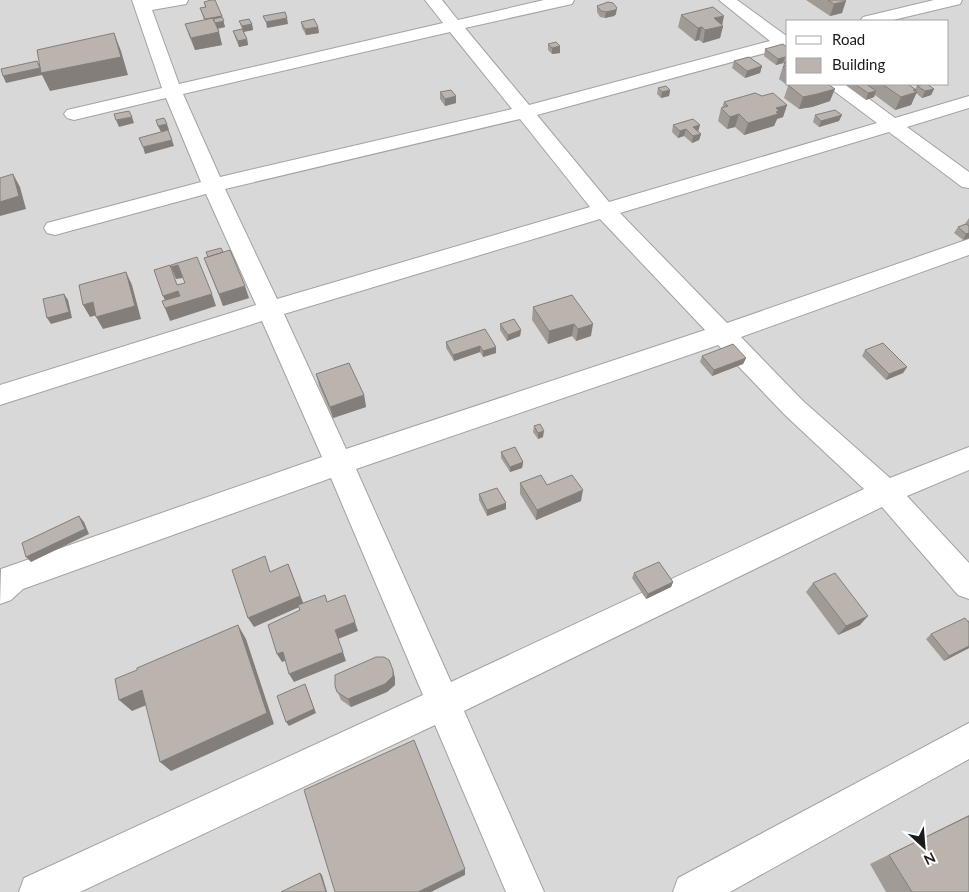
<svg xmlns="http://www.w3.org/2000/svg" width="969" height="892" font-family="Lato,sans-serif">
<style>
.residential{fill:#d9d8d8;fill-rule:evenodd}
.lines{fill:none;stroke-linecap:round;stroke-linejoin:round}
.street-casing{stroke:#a2a2a2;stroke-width:2}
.street{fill:#fff;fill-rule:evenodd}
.wall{fill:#a19b96}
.shaded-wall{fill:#837e7a}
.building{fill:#bbb4ae;stroke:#837e7a}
</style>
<rect width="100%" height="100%" fill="#ece8e1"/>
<path class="residential" d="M0,0H969V892H0ZM788,21H948V84H788Z"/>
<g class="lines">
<defs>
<path id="street" d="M132,0H188L186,4L152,10L179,84L443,23L425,0H442L458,20L544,0H574L572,4L465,28L529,105L770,41L719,0H737L788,37V52L780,49L537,115L609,202L877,123L830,88L828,84H849L895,118L969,96V108L907,127L969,172V188L962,187L889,132L620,213L727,323L969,239V255L741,337L803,401L890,478L969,447V470L907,496L969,563V599L958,595L882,507L464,711L544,892H506L435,725L80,892H19L24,878L423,695L331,478L23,589L11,600L0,604L1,569L322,457L262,321L0,405V385L256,305L206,194L55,235L47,233L44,228L47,223L201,182L166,98L74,120L67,118L64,114L67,110L162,88ZM450,32L512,109L220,177L183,94ZM520,119L590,207L277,299L225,189ZM600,219L705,330L346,449L284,314ZM718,345L785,415L864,489L451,682L356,469Z
M934,0H962L960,4L889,21H860L863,17Z
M969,723V759L730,892H673L678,878Z"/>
</defs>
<use href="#street" class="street-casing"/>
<use href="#street" class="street"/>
</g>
<path class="wall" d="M806,0H845L842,13L830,16Z
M204,2L222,16L225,27L218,29L222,45L195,50L189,36L185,24L204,20L200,8L205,7Z
M597,6L616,14L614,16L605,18L600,17L597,12Z
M681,15L722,25L723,26L720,38L703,43L699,40L695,41L678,27Z
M239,21L252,24L253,30L243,32L247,39L248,45L239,47L235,37L233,31L242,29Z
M301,22L318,27L319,33L306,35L302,28Z
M548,44L560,53L552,54L548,50Z
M788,48V84H828L830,101L812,107L799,109L784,98L788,86L779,79L784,63L776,65L764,56L765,49Z
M734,61L762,66L760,73L745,78L732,68Z
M844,84H908L915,89L917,86L914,84H927L934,89L931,95L922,98L916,93L911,105L895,110L875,95L874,97L866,100Z
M658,88L670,90L669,96L661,98L657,94Z
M440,92L456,103L445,106L440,99Z
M724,102L787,105L783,117L777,119L774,126L744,135L735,127L727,129L718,121L721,108H722Z
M815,115L839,121L819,127L813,122Z
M673,125L698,132L701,134L699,140L692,143L684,136L678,138L672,132Z
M969,218V238L963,240L954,233L958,227L965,224Z
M223,252L249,298L223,306L204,258Z
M572,295L591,336L576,341L572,336L548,344L532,320L533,307Z
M500,324L521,330L520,336L507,341L500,330Z
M485,329L496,353L483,357L480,352L454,361L446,348V342Z
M865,350L907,367L903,373L886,380L862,356Z
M702,356L746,358L743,364L712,376L700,362Z
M316,374L364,395L366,407L333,418L319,386Z
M534,426L543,437L538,439L533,432Z
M501,452L523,462L522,468L510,472L501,458Z
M520,483L581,501L536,520L520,494Z
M479,494L506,509L487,516L479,500Z
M634,573L673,582L671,587L646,599L632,578Z
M813,583L860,625L838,635L806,592Z
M969,620V648L944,661L926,639L931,634L968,621Z
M395,678V685L387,692L351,707L341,700L335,686Z
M969,815V892H886L870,864Z"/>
<path class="shaded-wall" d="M846,1L842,13L830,16L834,4Z
M617,8L616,14L614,16L605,18L606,12Z
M222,16L225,27L215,29L205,19Z
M724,16L722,26H723L720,38L703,43L705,30L714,18Z
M287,18L288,24L267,28L266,22Z
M252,24L253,30L243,32L242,26Z
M318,27L319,33L306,35L305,29Z
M702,27L699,40L695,41L698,28Z
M219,32L222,45L195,50L191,38Z
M114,33L121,51L128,75L50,91L42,75L6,83L3,76L37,61L40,67Z
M247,39L248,45L239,47L238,41Z
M560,46V53L552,54V48Z
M785,57L783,63L776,65L778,59Z
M762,66L760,73L745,78L747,71Z
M835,89L830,101L812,107L799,109L803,97Z
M934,89L931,95L922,98L925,91Z
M670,90L669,96L661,98L662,92Z
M913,90H916L914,93L917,92L911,105L895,110L901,97Z
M876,91L874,97L866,100L868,93Z
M456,96V103L445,106V99Z
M787,105L783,117L777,119L774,126L744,135L748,123L776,108Z
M739,114L735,127L727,129L730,117Z
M842,115L839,121L819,127L821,121Z
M132,117L134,123L119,127L116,120Z
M167,124L169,130L161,132L158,126Z
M700,125L698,132L693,127Z
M686,129L684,136L678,138L680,131Z
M701,134L699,140L692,143L693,136Z
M172,140L174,146L145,154L143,147Z
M13,174L20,187L26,209L0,216V202Z
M969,233V238L963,240L966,234Z
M178,265L183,278L176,279L171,267Z
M126,272L132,285L141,319L103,329L96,317Z
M245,286L249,298L223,306L219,294Z
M178,291L212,294L216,306L170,321L165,308L168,307L163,296Z
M64,294L68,300L72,318L51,324L47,318Z
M93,302L100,314L90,317L83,305Z
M574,324L572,336L548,344L549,331Z
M593,324L591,336L576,341L578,329Z
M521,330L520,336L507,341L508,335Z
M480,346V352L454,361L453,355Z
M496,347V353L483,357V351Z
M746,358L743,364L712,376L714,370Z
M907,367L903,373L886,380L889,374Z
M364,395L366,407L333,418L330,407Z
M544,431L543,437L538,439V433Z
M523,462L522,468L510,472V467Z
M583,490L581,501L536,520L537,510Z
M506,503V509L487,516V510Z
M79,516L84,522L89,534L31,562L26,557Z
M288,564L304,605L254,627L248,618Z
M673,582L671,587L646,599L648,594Z
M868,616L860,625L838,635L846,626Z
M355,622L358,631L338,639L335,630Z
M238,625L246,639L274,724L171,771L160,762Z
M969,646V648L944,661L949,656Z
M283,652L287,660L282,662L277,654Z
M343,652L346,661L294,682L289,674Z
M393,670L395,678V685L387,692L351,707L348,699Z
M305,684L316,713L289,726L286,722Z
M142,690L154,702L132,711L119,700Z
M465,869V875L431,892H418Z
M320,873L322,875L327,892H326Z"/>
<path class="building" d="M211,0H215L222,16L205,19L200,8L206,7L204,2Z
M828,0H845L846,1L834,4Z
M608,2L613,3L617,8L615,10L606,12L601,11L597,6Z
M713,7L724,16L714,18L723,26L705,30L702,27L698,28L681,15Z
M285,12L287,18L266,22L263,16Z
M222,17L224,21L215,23L213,19Z
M213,18L219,32L191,38L185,24Z
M249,19L252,24L242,26L239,21Z
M314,19L318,27L305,29L301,22Z
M242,29L247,39L238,41L233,31Z
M114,33L121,57L41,73L37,50Z
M556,42L560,46L552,48L548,44Z
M783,44L788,48V59L785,57L778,59L765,49Z
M749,57L762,66L747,71L734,61Z
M37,61L40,68L3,76L1,69Z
M788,61V71L783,67L788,65L784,63Z
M792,84H828L835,89L817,94L803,97L788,85Z
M855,84H866L876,91L868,93Z
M882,84H908L916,90H913L917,92L901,97Z
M924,84H927L934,89L925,91L917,86Z
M666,86L670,90L662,92L658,88Z
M451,90L456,96L445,99L440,92Z
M755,93L762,96L773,93L787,105L776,108L779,111L776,112L778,114L748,123L739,114L730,117L721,108L728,106L724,102Z
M835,110L842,115L821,121L815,115Z
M129,111L132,117L116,120L114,114Z
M164,118L167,124L158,126L156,120Z
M693,119L700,125L693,127L701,134L693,136L686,129L680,131L673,125Z
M168,130L172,140L143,147L139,138Z
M13,174L19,196L0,202V178Z
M966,224L969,226V233L966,234L958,227Z
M221,248L223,252L208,257L206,252Z
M230,250L245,286L219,294L204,258Z
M197,257L212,294L165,308L162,301L180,296L178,291L163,296L154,270L170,265L177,285L185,283L178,265L171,267V265Z
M126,272L135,306L96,317L93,302L83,305L79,285Z
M64,294L69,312L47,318L43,299Z
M572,295L593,324L578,329L574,324L549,331L533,307Z
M514,319L521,330L508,335L500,324Z
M485,329L496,347L483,351L480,346L453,355L446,342Z
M883,343L907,367L889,374L865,350Z
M733,344L746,358L714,370L702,356Z
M349,363L364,395L330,407L316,374Z
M540,424L544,431L538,433L534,426Z
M515,447L523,462L510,467L501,452Z
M541,475L547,485L572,475L583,490L537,510L520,483Z
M497,488L506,503L487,510L479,494Z
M79,516L85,529L26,557L22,543Z
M265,556L270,572L288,564L300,596L248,618L232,570Z
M659,562L673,582L648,594L634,573Z
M835,573L868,616L846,626L813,583Z
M325,595L327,602L345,595L355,622L335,630L343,652L289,674L283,652L277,654L268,625L300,610L298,605Z
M965,618L969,623V646L949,656L931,634Z
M238,625L267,713L160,762L142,690L119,700L115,679L137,670V668Z
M376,657H384L389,660L393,670V676L385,684L348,699L337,692L335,686V675Z
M305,684L314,709L286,722L277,696Z
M414,740L465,869L418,892H335L304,790Z
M969,816V892H912L889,855Z
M320,873L326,892H281Z"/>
<rect x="786" y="20" width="162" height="65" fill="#ffffff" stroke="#a4a4a4"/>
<rect x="796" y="36" width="25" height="8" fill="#ffffff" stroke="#a4a4a4"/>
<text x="832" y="45" font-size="15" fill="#1b1b1b">Road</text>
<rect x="796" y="58" width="25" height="15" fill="#bbb4ae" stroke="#a4a4a4"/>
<text x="832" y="70" font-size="15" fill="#1b1b1b">Building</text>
<g transform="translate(924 847) rotate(154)" stroke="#ffffff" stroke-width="4" paint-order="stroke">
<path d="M0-4L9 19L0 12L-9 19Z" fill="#1b1b1b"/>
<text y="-8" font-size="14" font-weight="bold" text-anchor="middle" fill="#1b1b1b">N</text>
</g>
</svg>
